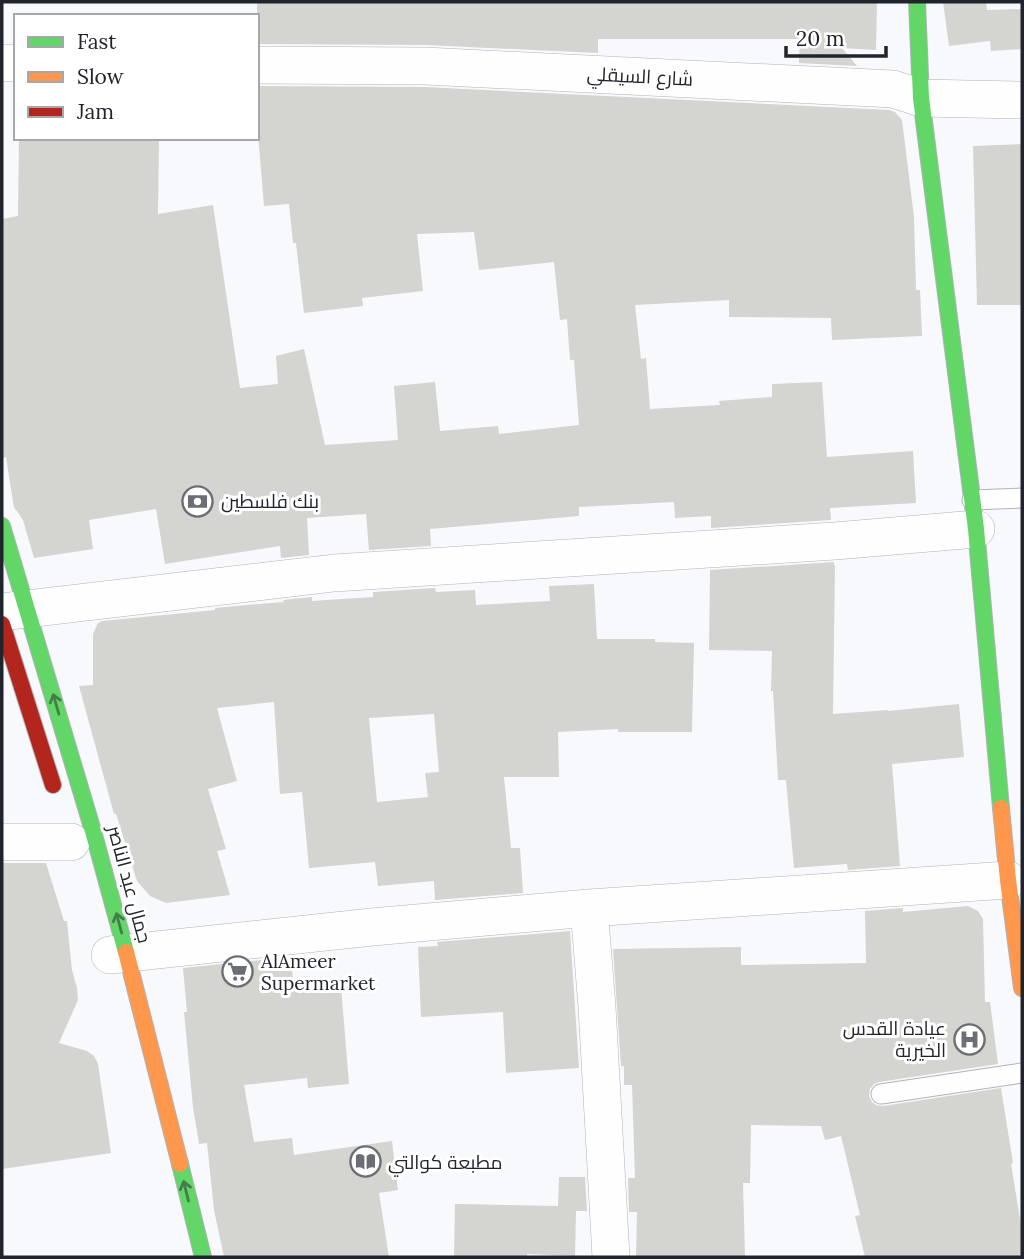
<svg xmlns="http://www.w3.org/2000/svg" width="1024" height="1259" font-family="Lora,Cairo,serif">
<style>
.building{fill:#d4d4d0;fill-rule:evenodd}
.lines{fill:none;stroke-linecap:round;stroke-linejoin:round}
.lane-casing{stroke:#b0b3b8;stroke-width:21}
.street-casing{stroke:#b0b3b8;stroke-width:38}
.fast-casing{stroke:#b0b3b8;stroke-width:18}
.slow-casing{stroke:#b0b3b8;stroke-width:18}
.jam-casing{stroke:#b0b3b8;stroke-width:18}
.lane{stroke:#fefeff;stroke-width:19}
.street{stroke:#fefeff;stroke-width:37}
.fast{stroke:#63d668;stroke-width:16}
.slow{stroke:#ff974d;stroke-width:16}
.jam{stroke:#b3261e;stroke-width:16}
.oneway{stroke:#427d4a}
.labels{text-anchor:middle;stroke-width:6;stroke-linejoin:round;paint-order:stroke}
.street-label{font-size:19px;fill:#20242d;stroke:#fff}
.poi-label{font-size:19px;fill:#20242d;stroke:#fff;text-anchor:start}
</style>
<rect width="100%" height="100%" fill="#f7f9fc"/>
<path class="building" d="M257,2H877L876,50L842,48L857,66L799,63L800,39H598V53L425,45L257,44Z
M943,2H986L987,10L1022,9V49L991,51L990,41L949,46Z
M257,86L424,87L889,110L895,112L902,120L914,217L916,290H920L922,336L832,340L831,318L729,317V300L635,305L641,359L646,358L650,409L720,405L719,401L772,397V384L822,382L827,457L913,451L916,503L830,508L831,520L711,528V516L675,518L674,502L579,507V516L430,529L431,546L369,550L366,514L307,518L309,555L281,558L280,546L165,564L156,509L89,520L93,549L34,558L23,520L17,511L14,508L6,457L2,458V219L18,216L19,138H159L158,214L213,205L240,388L278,384L276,356L304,349L325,445L398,440L394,386L435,382L440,431L498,426L499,434L579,425L574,360H570L567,319L560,320L554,262L479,270L474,232L417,234L423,291L362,298L363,306L304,313L296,243H293L289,204L264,206L257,122Z
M1022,144V305H977L973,146Z
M834,562V565H835L833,714L888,710V711L959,704L964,757L892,764L900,866L848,870L847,864L794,868L786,780H778L773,691H771L772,651L709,650L710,570Z
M594,584L597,639H655V642L694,643L692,732H618V729L558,732L559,777H504L511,848H520L523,893L435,900L434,881L378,886L375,862L309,868L302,792L280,794L274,702L217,708L237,781L208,789L226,849L217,851L230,895L166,903L150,896L137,881L116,814H114L79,686L93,685V634L98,623L102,621L215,610V608L236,606L284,602L283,600L312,597V601L373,597V592L435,588L436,592L475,590L476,605L550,601L549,586ZM434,714L439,772L425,773L428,797L377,802L369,718Z
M2,863H46L64,921H67L72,970L77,988L78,1000L59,1043L87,1051L94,1056L98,1064L111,1153L2,1169Z
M968,906L978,911L983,919L985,1002H990L998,1064L879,1082L874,1084L870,1089L869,1096L872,1102L876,1105L883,1106L1001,1088L1013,1163L1011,1164L1022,1231V1257H865L855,1216L860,1215L841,1136L825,1140L821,1126L751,1125L750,1183H743L745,1257H636L637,1212H629L628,1178H635L632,1085H624V1066H621L613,949L741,947V965L866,963L865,911L903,908V912Z
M570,931L579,1068L506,1073L503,1012L421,1017L418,947L438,946L437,942Z
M291,957L294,991L341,987L349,1084L308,1088L307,1078L244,1085L254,1142L292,1138L294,1155L392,1141L398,1190L379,1193L389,1257H224L214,1210L207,1143L199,1144L193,1107L184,1012H187L183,968Z
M559,1177H585L587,1211H576L575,1256L527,1254V1257H454L455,1204L558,1206Z"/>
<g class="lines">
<defs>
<path id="lane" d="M972,500L1022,498
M881,1094L1022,1073"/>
<path id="street" d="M2,63H16
M257,65L425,66L893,89L921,98L1022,100
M2,612L334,573L835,541L976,529
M2,842H71
M589,908L597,1007L611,1257
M110,955L372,927L589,908L1008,880"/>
<path id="fast" d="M917,2L921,98L976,529L1001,808
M2,526L93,831L126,952
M180,1164L203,1257"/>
<path id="slow" d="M1001,808L1008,880L1022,988
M126,952L180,1164"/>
<path id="jam" d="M2,624L53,785"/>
</defs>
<use href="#lane" class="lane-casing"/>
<use href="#street" class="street-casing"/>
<use href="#fast" class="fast-casing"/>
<use href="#slow" class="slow-casing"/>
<use href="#jam" class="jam-casing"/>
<use href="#lane" class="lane"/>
<use href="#street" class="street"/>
<use href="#fast" class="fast"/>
<use href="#slow" class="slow"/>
<use href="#jam" class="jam"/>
</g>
<defs><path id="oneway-shaft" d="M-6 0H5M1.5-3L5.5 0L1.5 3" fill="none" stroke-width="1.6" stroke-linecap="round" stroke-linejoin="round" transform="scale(1.75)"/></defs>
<g class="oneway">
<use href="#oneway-shaft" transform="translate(56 704) rotate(-106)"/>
<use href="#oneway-shaft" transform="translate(119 923) rotate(-105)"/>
<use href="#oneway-shaft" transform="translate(186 1191) rotate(-104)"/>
</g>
<defs>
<symbol id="bank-ring" viewBox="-11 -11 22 22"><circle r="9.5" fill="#fff" stroke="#6b6f75" stroke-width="1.5"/><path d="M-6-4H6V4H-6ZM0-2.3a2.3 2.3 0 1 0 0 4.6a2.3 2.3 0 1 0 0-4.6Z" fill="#6b6f75"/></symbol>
<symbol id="supermarket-ring" viewBox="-11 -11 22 22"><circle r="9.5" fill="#fff" stroke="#6b6f75" stroke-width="1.5"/><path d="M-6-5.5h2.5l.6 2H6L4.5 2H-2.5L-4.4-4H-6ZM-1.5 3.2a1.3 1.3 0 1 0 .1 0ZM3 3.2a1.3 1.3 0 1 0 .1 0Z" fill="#6b6f75"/></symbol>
<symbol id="hospital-ring" viewBox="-11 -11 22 22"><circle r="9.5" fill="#fff" stroke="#6b6f75" stroke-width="1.5"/><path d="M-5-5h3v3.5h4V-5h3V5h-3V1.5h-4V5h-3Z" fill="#6b6f75"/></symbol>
<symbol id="library-ring" viewBox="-11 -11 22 22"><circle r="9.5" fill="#fff" stroke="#6b6f75" stroke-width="1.5"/><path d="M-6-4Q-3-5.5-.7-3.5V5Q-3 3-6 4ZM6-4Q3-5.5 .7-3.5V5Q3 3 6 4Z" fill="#6b6f75"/></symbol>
</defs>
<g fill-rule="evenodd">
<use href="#bank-ring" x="180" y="484" width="35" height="35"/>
<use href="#supermarket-ring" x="220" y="954" width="35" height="35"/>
<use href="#hospital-ring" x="952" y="1022" width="35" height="35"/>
<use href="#library-ring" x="348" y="1144" width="35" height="35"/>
</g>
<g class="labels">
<g class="street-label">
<text transform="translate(640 76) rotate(3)" y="7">شارع السيقلي</text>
<text transform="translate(130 884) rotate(75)" y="7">جمال عبد الناصر</text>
</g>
<g class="poi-label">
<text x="221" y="508">بنك فلسطين</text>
<text x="261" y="968">AlAmeer<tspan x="261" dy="22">Supermarket</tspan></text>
<text x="946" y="1035" text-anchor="end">عيادة القدس<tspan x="946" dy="22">الخيرية</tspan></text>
<text x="388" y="1169">مطبعة كوالتي</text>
</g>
</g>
<rect width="1024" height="1259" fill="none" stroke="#20242d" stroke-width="7"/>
<rect x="14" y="14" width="245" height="126" fill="#ffffff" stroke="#a6a7ab" stroke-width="2"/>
<rect x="28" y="37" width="35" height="10" fill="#63d668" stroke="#a6a7ab" stroke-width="2"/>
<text x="77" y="49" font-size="21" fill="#20242d">Fast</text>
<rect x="28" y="72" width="35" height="10" fill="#ff974d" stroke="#a6a7ab" stroke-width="2"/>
<text x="77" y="84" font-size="21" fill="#20242d">Slow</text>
<rect x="28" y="107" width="35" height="10" fill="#b3261e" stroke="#a6a7ab" stroke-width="2"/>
<text x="77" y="119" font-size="21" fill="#20242d">Jam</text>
<path d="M786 46v10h100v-10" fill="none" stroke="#20242d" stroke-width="3.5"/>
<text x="796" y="46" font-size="21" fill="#20242d" stroke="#ffffff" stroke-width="5" paint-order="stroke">20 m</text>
</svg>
